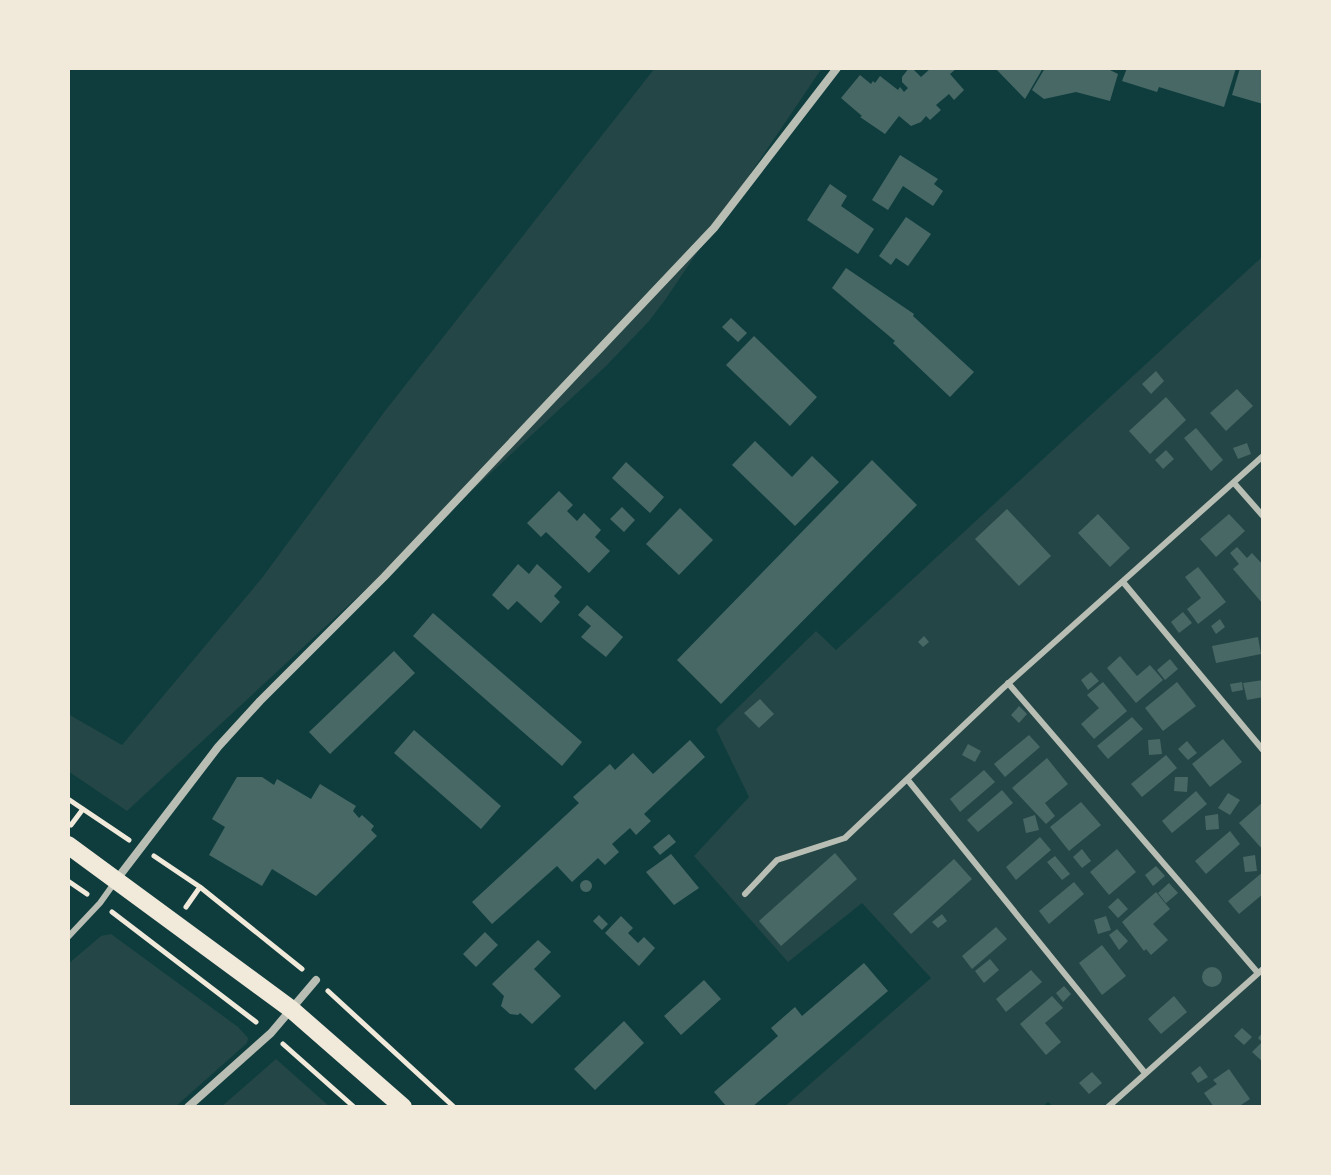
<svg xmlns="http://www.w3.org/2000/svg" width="1331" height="1175" font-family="Rubik,sans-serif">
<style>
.green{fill:#244646}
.building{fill:#486865}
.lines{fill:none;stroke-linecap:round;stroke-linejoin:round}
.path{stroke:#f1e9da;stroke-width:5}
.service{stroke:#b8beb3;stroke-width:6}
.minor{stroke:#b8beb3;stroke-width:8}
.primary{stroke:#f1e9da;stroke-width:18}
</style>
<rect width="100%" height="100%" fill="#0f3d3e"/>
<path class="green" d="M655,68H822L665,300L649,321L606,366L127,811L68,771V714L122,745L262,578L385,411Z
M1263,256V1107H1054L1048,1102L1042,1107H784L931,978L862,903L788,962L694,856L749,797L716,729L816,631L836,650Z
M111,934L238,1027L248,1038L247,1043L175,1107H68V964L101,936Z
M276,1059L330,1107H221Z"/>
<path class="building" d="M909,68H912L921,77L931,68H957L950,74L964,90L954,100L949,94L936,105L941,110L930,120L926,116L921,122L911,126L899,116L885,134L860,117L862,116L841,98L860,75L871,84L873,81L875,83L880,76L898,90L900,87L904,92L908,88L902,82V77Z
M995,68H1043L1025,99Z
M1045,68H1106L1118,74L1110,101L1076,92L1044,99L1032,90Z
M1127,68H1236L1224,107L1159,87L1157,92L1122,81Z
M1240,68H1263V104L1232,95Z
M900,155L938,179L934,184L943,191L933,206L903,186L888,210L872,200Z
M830,184L847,196L841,206L874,229L858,254L807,220Z
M906,217L931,234L908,266L896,258L891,265L879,256Z
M846,268L914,314L913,316L974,372L950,397L893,343L895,341L832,288Z
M731,318L747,333L738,342L722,327Z
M754,336L817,397L790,426L726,365Z
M1156,371L1164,381L1151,394L1142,384Z
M1237,389L1253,406L1226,431L1210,413Z
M1166,397L1186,420L1150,454L1129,431Z
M1196,428L1223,460L1211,471L1184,438Z
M755,441L792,477L812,456L839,482L795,526L732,465Z
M1247,443L1251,454L1238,459L1233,448Z
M1166,450L1174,459L1163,469L1155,460Z
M872,460L917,505L721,704L677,660Z
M626,462L664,497L650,513L612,478Z
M559,491L573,505L567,511L577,521L584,513L601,530L595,537L610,551L589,573L546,532L541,537L527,523Z
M622,507L635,520L624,532L610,519Z
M680,508L713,540L679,575L646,544Z
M1007,509L1051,556L1019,586L975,539Z
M1098,514L1130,548L1110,567L1078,533Z
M1229,514L1245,531L1216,557L1200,539Z
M1237,547L1247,558L1252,553L1263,565V604L1233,569L1239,564L1230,553Z
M518,564L529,574L537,564L562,587L554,596L560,602L541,623L517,601L508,610L492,595Z
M1198,567L1226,602L1198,624L1187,609L1201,598L1185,577Z
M587,605L623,637L606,657L581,637L591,626L578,615Z
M1183,612L1192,623L1179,633L1171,622Z
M433,613L582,742L562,766L413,636Z
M1220,619L1225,627L1216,634L1211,626Z
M924,636L929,642L923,647L918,642Z
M1258,637L1261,654L1216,663L1212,646Z
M394,651L415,673L330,754L309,732Z
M1120,656L1137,676L1150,665L1163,680L1136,703L1107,668Z
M1170,659L1178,669L1165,680L1157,670Z
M1091,672L1099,681L1088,690L1081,680Z
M1263,680V697L1247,700L1243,683Z
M1103,682L1127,711L1094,739L1081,724L1099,708L1087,695Z
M1177,682L1196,706L1163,731L1145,708Z
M1242,682L1243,690L1232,692L1230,684Z
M760,699L774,714L759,728L744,713Z
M1019,706L1027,714L1019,723L1011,715Z
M1132,717L1143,729L1108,759L1097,746Z
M414,730L501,806L481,829L394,753Z
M1029,735L1040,747L1005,777L994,764Z
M1160,739L1162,754L1149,755L1148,740Z
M1223,739L1242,762L1210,787L1192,764Z
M690,740L705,757L644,814L651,821L636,835L630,828L612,844L619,852L605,865L598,858L572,882L557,866L492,924L472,902L579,803L573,797L610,764L615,770L633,753L653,774Z
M1187,741L1197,753L1188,760L1178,749Z
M968,744L981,751L975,762L962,755Z
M1166,755L1177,768L1142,797L1131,784Z
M1047,758L1068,784L1045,803L1055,816L1046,824L1012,788Z
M984,770L995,782L960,812L950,799Z
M237,777H262L274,785L277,779L311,799L320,784L356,806L353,811L359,818L362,815L374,826L371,830L377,836L316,896L272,869L262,886L209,855L225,827L212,819Z
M1175,777H1188L1187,792L1174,791Z
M1002,790L1013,803L978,832L967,820Z
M1196,791L1207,804L1172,833L1162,821Z
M1228,793L1240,800L1230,815L1218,808Z
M1081,802L1101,825L1069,851L1050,827Z
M1263,802V850L1239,823Z
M1218,814L1219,829L1206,830L1205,816Z
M1035,815L1039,830L1026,833L1023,819Z
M1230,831L1240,844L1206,874L1195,861Z
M669,834L676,842L660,855L653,847Z
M1040,837L1051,850L1016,880L1006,867Z
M1082,849L1091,861L1082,868L1073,857Z
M1117,849L1136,872L1109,895L1090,872Z
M835,853L857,879L781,946L759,921Z
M671,854L699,888L674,905L646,872Z
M1255,855L1257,871L1245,872L1243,857Z
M1055,856L1070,874L1062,880L1047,862Z
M954,859L972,879L911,934L893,914Z
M1156,866L1165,876L1153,886L1145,875Z
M1263,872V894L1239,914L1228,901Z
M580 886a6 6 0 1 1 12 0a6 6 0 1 1-12 0Z
M1074,882L1084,894L1049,924L1039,911Z
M1169,883L1178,893L1166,903L1158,893Z
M1156,892L1170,909L1153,924L1168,940L1151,955L1146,949L1144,951L1122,922Z
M1118,898L1128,909L1118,918L1108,907Z
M942,914L947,921L938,928L932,922Z
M599,915L608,924L602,930L593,921Z
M621,916L633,928L628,933L638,943L644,937L655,948L639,966L605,933Z
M1106,916L1111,930L1098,934L1094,920Z
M996,927L1007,939L972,969L962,956Z
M1117,929L1128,941L1119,950L1109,935Z
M485,932L498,945L476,967L463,954Z
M538,940L551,952L534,969L561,996L532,1024L520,1013L518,1015L510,1014L501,1006L504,996L492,984Z
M1102,945L1126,976L1102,995L1079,963Z
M990,959L999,970L984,983L975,971Z
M864,963L888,991L752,1107H727L714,1092L778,1036L771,1028L795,1007L802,1016Z
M1202 977a10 10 0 1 1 20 0a10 10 0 1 1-20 0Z
M1031,970L1042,982L1006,1012L996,999Z
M704,980L721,999L681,1035L664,1016Z
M1064,986L1071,994L1063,1002L1056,993Z
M1052,996L1063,1008L1045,1023L1061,1042L1046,1055L1020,1024Z
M1174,996L1187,1012L1161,1034L1148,1019Z
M624,1021L644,1043L595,1090L574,1069Z
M1242,1028L1252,1037L1244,1045L1234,1036Z
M1263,1032V1062L1252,1052L1262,1042L1258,1038Z
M1200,1066L1208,1077L1198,1083L1191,1073Z
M1229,1069L1250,1099L1238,1107H1214L1204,1093L1217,1084L1213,1080Z
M1092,1072L1102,1083L1089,1094L1079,1083Z"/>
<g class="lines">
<path class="path" d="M68,799L129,840
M71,825L83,809
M154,856L200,887L302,969
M68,881L87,894
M186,907L200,887
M112,912L256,1022
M328,991L454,1107
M283,1044L354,1107"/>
<path class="service" d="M1234,483L1263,516
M1123,582L1263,750
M1008,683L1258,973
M907,779L1145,1073
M745,894L777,860L845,838L1002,689L1263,456
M68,937L100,903L115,882
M1108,1107L1263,969"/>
<path class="minor" d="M117,879L218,747L260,701L384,577L714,228L837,68
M188,1107L271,1033L316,980"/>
<path class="primary" d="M68,845L291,1009L403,1107"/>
</g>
<rect width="1331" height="1175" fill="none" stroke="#f1e9da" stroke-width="140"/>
</svg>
